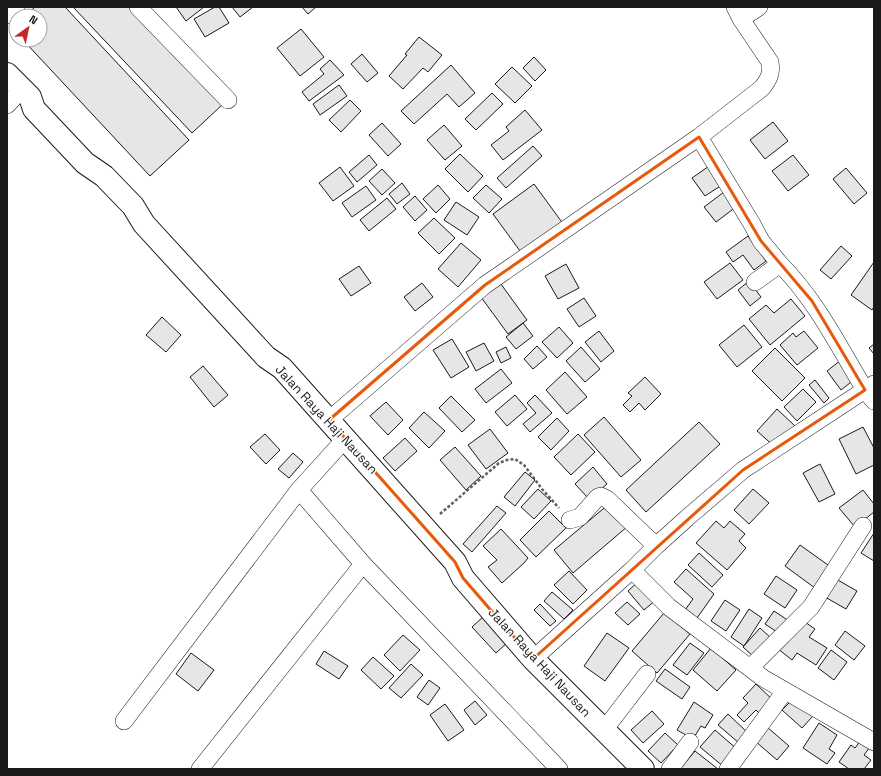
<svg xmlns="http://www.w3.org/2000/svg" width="881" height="776" font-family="'Space Grotesk',sans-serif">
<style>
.building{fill:#e6e6e6;stroke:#1a1a1a}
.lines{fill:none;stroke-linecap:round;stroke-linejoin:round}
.street-casing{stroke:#1a1a1a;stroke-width:18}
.secondary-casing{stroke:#1a1a1a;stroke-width:24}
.path{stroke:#5f5f5f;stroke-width:2.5;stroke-dasharray:3 2;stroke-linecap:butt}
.street{stroke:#fff;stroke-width:17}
.secondary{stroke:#fff;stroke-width:22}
.marked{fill:none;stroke:#e8590c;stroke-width:3;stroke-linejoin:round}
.labels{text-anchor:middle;stroke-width:3;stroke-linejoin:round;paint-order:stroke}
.street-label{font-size:13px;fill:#1a1a1a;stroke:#fff}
</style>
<rect width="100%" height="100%" fill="#fff"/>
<path class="building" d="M35,7H65L189,140L150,176L23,40H40V16H25Z
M73,7H130L222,105L192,133Z
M176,7H204L186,21Z
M215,7H219L229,23L205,37L194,19Z
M232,7H253L240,17Z
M302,7H316L308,14Z
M301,29L324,57L300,76L277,48Z
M419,37L442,55L428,72L423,68L403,89L389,76L407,55L405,54Z
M362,54L378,73L367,82L351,64Z
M534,57L546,70L535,81L523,68Z
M330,60L344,75L309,101L302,92L324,74L320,69Z
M451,65L475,93L459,107L447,94L414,124L401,111Z
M512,67L532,86L515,103L495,84Z
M339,85L347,96L320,115L313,104Z
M492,93L503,104L476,130L465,119Z
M350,100L361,111L341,132L329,120Z
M525,110L542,130L503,160L491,145L509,131L506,127Z
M773,122L788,141L765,159L750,140Z
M382,123L401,144L388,156L369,135Z
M444,125L462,146L445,160L427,140Z
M533,146L542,156L506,188L497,178Z
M460,154L483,176L468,192L445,169Z
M369,155L377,165L357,182L349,172Z
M793,155L809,175L788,191L772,171Z
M712,164L725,183L705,196L692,178Z
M340,167L354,186L333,201L319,183Z
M846,168L867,193L854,204L833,179Z
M382,169L395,183L382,195L369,181Z
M402,183L410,194L397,204L389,194Z
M534,184L564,225L523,255L493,214Z
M438,185L450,199L436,213L423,199Z
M486,185L502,199L489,213L473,198Z
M366,186L376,200L352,217L342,203Z
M728,189L740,204L716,222L704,207Z
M415,196L427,210L415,221L403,207Z
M387,198L396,209L369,231L360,220Z
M456,202L479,217L467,235L444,220Z
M434,218L455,238L439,254L418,233Z
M748,236L766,261L754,270L743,255L733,262L726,252Z
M461,243L481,260L458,287L438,269Z
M841,246L852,256L831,279L820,270Z
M874,262V307L872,310L851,295Z
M730,263L743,280L717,299L704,282Z
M566,264L579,288L558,299L545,276Z
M359,266L371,283L351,296L339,279Z
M498,280L527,320L508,334L478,293Z
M749,281L761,297L750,306L738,290Z
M422,283L433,297L415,311L404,297Z
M584,298L596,316L579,327L567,309Z
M791,299L805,316L770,345L749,319L766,305L774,313Z
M162,317L181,335L166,352L146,335Z
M523,323L533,336L516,349L506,337Z
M744,325L762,347L737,367L719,345Z
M559,327L573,343L557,358L542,342Z
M599,331L614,351L601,362L585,342Z
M804,331L818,348L797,365L780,345L793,333L796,337Z
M452,339L469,367L451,378L433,350Z
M484,343L494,361L476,371L466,352Z
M874,344V354L869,348Z
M537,346L547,357L533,369L524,359Z
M506,347L511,358L501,363L496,352Z
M581,347L600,369L585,382L566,361Z
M775,348L805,378L782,401L752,371Z
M841,360L855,379L841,390L827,371Z
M203,366L228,395L214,407L190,377Z
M501,369L512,383L486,403L475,389Z
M565,372L587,397L567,414L546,390Z
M645,377L661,394L645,410L639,403L630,412L623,405L632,396L628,393Z
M815,380L829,398L824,403L809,385Z
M803,389L816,402L797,421L784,407Z
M515,395L527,409L507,426L495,412Z
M535,395L552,413L530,432L523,424L536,413L527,403Z
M451,396L475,420L462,432L439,408Z
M386,402L403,420L388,435L370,416Z
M777,409L795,426L775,447L757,431Z
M424,412L445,431L429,448L409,428Z
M604,417L641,460L621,477L584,435Z
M557,418L569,431L551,450L538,437Z
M699,422L720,444L646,512L626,490Z
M863,427L874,448V465L856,474L839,439Z
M490,429L508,453L486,469L468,445Z
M265,434L280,450L266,464L250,447Z
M578,434L595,452L571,475L554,457Z
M405,438L417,451L395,471L383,458Z
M455,447L481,476L466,490L440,460Z
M293,453L303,462L289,478L278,469Z
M820,464L835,494L819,502L803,473Z
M593,467L607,484L589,499L575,484Z
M525,472L535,480L515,506L504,497Z
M538,489L551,501L534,519L521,507Z
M753,489L769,503L749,524L734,510Z
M863,490L874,504V512L855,527L839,508Z
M609,504L628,526L573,573L554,550Z
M497,506L506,513L472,552L463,544Z
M549,511L566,528L536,557L520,540Z
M716,521L724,528L730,521L745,534L739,541L746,548L727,570L696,543Z
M501,529L528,558L524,563L502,583L488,567L497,560L483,546Z
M874,533V561L861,553Z
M800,545L835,570L819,591L785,566Z
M699,553L723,575L712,587L688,565Z
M686,569L714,594L697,618L685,610L693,599L674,582Z
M569,571L587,590L573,604L554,585Z
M776,576L797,590L785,608L764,594Z
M836,579L857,591L846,609L825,597Z
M640,580L657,599L644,610L628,591Z
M552,592L573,610L564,619L544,601Z
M725,600L740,610L726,631L711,621Z
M627,602L640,614L628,625L615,613Z
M540,604L556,621L550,626L534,610Z
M749,609L762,618L744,646L731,637Z
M774,611L789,621L780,634L765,624Z
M664,613L690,634L657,673L632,651Z
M484,616L508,642L496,653L472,627Z
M802,620L815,629L809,637L827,648L816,665L797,653L792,660L777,648Z
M760,628L771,638L755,658L743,647Z
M845,631L865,646L854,660L835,645Z
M607,633L629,648L605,681L584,666Z
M403,635L420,650L400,671L384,655Z
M690,643L704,653L687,675L673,665Z
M711,648L736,670L717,691L693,670Z
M831,650L847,662L834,680L818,668Z
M324,651L348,666L339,679L316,664Z
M191,653L214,670L198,691L176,674Z
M373,657L394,676L381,689L361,670Z
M411,664L423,675L401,698L389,688Z
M665,669L690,687L682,699L656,681Z
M429,680L440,688L428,705L417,697Z
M756,684L775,702L763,717L756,710L744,722L737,715L748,703L743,698Z
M794,698L813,716L802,728L782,710Z
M475,701L487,715L475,725L464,710Z
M694,702L713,715L705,728L701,726L693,739L677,730Z
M445,704L464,730L448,741L430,715Z
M652,711L664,724L643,743L631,730Z
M728,714L748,733L739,743L718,725Z
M819,723L837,735L829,749L835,753L827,764L803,748Z
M767,727L789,746L777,760L755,741Z
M715,730L738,750L724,767L700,747Z
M665,733L678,745L661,763L648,751Z
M861,740L870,747L864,755L871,760L864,769H849L839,762L851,745L855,748Z
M695,751L718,769H680Z"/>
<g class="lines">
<defs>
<path id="street" d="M138,7L228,100
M7,15L16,7
M741,19L759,7
M7,105L22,89
M699,137L752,224L761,241L780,264L755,282
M780,264C816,300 839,347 865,390L874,401
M329,420L485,285L699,137L762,88C769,79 772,73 770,62L741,19L735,7
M346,438L299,490L363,564L559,769
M570,520L580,517L598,497L601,496L607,499L656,546
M632,570L669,607L763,678L874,742
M533,659L632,570L656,546L687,518L743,470L874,384
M750,668L811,607L863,526
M124,721L299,490
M604,730L647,674
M200,769L363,564
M670,769L690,742
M728,769L785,691"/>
<path id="secondary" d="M7,74L30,97L34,109L85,163L104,176L133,206L144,224L266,357L282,368L455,562L463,578L533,659L643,769"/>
</defs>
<use href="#street" class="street-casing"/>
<use href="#secondary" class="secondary-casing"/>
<path class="path" d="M440,514L499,463L507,460L515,459L524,465L542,489L559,508"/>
<use href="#street" class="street"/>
<use href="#secondary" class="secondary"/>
</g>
<path class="marked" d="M699,137L761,241L812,301L865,390L743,470L533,659L463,578L455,562L329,420L485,285Z"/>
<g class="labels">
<g class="street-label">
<text transform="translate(327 419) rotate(47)" y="5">Jalan Raya Haji Nausan</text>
<text transform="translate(540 662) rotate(47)" y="5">Jalan Raya Haji Nausan</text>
</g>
</g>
<rect width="881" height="776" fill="none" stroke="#1a1a1a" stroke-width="16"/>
<g transform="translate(28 28) rotate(33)"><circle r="19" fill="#ffffff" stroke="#a3a3a3"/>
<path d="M0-3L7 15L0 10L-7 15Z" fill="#c62828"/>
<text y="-6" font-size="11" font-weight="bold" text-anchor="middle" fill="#1a1a1a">N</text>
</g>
</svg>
